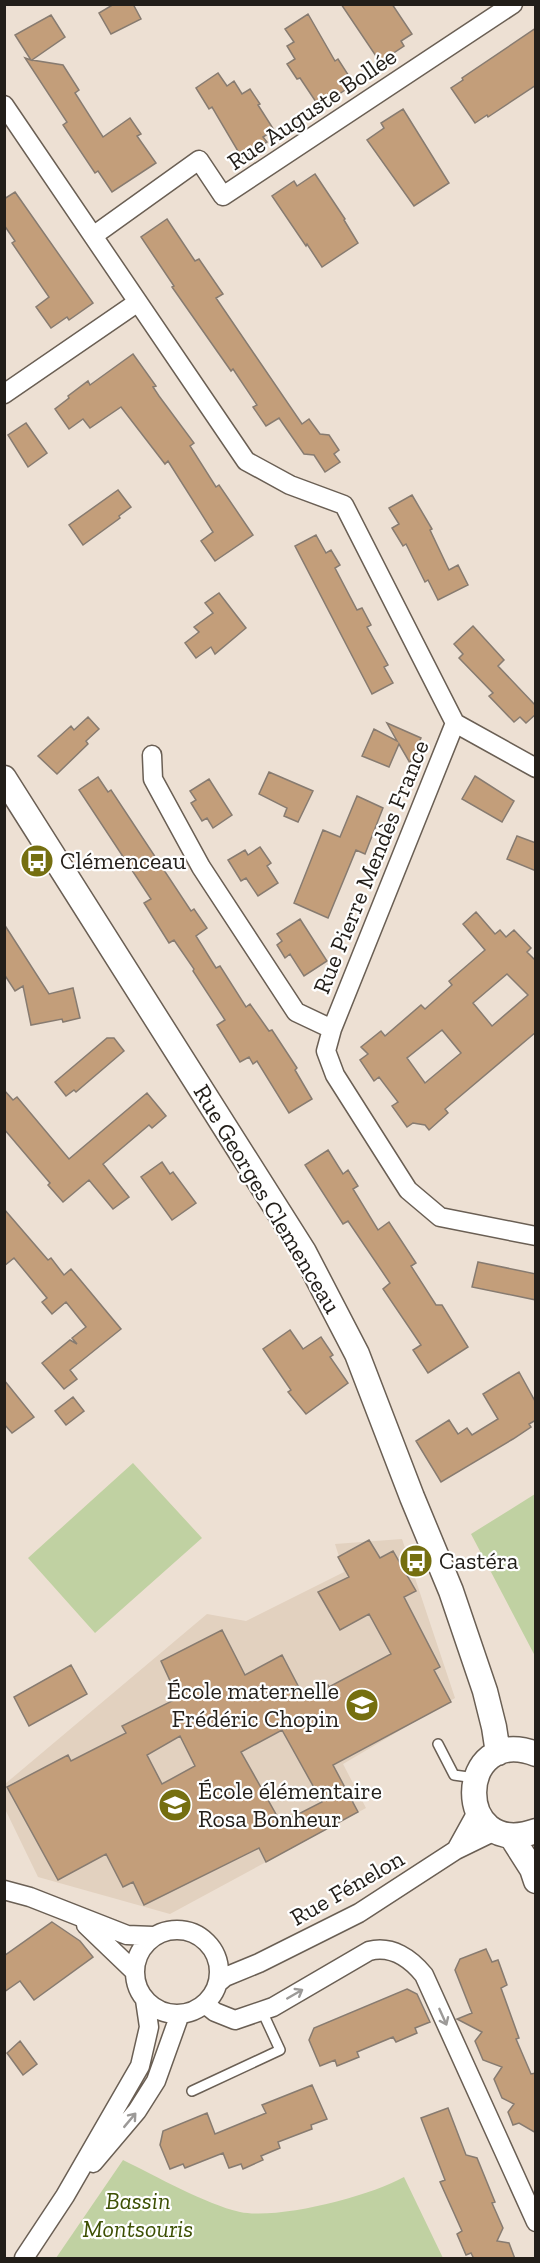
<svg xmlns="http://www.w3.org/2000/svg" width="540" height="2263" font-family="'Zilla Slab',serif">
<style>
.built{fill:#e2d1bf}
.green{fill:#c0d1a2}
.building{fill:#c39e7a;stroke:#877b70;stroke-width:1.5;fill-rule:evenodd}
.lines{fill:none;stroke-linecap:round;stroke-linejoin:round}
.service-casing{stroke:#6a5f54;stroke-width:12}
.minor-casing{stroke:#6a5f54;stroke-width:21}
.tertiary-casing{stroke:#6a5f54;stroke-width:27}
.service{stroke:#fff;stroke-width:9}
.minor{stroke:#fff;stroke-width:18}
.tertiary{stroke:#fff;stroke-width:24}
.oneway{stroke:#9c9a98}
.labels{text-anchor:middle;stroke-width:4.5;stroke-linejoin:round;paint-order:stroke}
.street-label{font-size:24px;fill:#221e19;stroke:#fff}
.poi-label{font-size:24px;fill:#221e19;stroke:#fff;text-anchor:start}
.park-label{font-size:24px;font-style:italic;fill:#3c4f03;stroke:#fff}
</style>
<rect width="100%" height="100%" fill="#ede0d3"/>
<path class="built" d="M402,1539L455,1698L343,1764L366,1808L170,1914L38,1877L5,1809V1784L207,1614L246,1621L344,1572L335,1544Z"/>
<path class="green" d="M133,1463L202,1538L95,1633L28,1558Z
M535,1494V1656L471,1534Z
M123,2160C156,2176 205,2204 240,2212C279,2220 370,2196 404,2177L443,2258H56Z"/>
<path class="building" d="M114,4H133L141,19L111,34L99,13Z
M341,4H392L412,34L401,41L404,46L380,62Z
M308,14L335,61L338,59L354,84L330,100L327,95L316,102L300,78L297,79L287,64L295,59L287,46L294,42L285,29Z
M51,15L65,37L32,60L63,65L79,90L75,93L103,137L130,118L141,134L137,136L156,163L112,192L98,171L95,173L63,125L67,122L25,58L31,60L15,35Z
M536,28V85L488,117L487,115L475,123L451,88L463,80L462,78Z
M218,73L227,86L234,81L242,94L250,89L260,104L258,105L274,130L263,137L267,142L242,158L212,107L209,109L196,88Z
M403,109L449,183L414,206L367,140L384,128L381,123Z
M315,174L345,219L344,220L358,243L322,267L307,244L306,246L272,196L294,181L297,186Z
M15,192L93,303L69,320L67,317L51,328L36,307L49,297L12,243L15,241L4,225V199Z
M167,219L195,261L199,259L223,294L216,298L302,424L309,419L320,434L329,435L339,450L334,454L340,462L325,472L314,455L304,454L279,418L266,426L253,407L257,405L233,369L231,371L172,287L174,286L141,237Z
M133,354L156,386L153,387L159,396L194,443L190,446L216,487L219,485L253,535L215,561L201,541L213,532L168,461L165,464L121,407L90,428L83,419L69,429L55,409L69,398L68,396L88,381L90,385Z
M26,423L47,453L28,467L8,435Z
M118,490L131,507L119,516L120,518L83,545L69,525Z
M412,495L432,529L430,530L449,570L458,565L468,585L438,600L428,580L425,582L406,544L403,546L392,528L399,524L389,508Z
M316,535L326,553L331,550L340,565L335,568L357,610L362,608L371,625L367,627L388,665L384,667L393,683L372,694L295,546Z
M219,593L246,628L215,654L211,647L196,658L185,643L199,632L194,627L213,613L205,603Z
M473,626L504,660L498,666L536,706V714L526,723L520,717L514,722L489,696L493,693L459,658L463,654L454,644Z
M88,717L99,729L86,741L88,744L57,774L38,756L71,726L74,730Z
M387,723L421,738L410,763L399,744L389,767L362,756L374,729L397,741Z
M269,772L313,791L298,822L284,816L287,808L259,794Z
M475,776L514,801L502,822L462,799Z
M98,777L108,792L111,790L191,911L194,909L207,928L196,936L216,968L220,966L246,1007L250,1004L269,1031L272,1030L297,1068L295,1070L312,1099L289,1113L257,1061L253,1064L249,1057L240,1062L217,1025L225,1020L193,971L194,969L174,940L169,943L144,903L151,899L79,790Z
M209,779L232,815L213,828L207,818L202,821L191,803L196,800L190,791Z
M357,796L383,808L365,854L356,850L328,918L294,903L323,830L340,837Z
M517,836L536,843V871L507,859Z
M260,847L271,863L267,866L278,883L258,896L246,878L241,881L228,860L245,850L248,855Z
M476,912L495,934L500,930L506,937L514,930L531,948L527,952L536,961V1032L445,1109L448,1113L429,1130L425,1125L413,1123L407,1127L392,1106L398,1102L379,1077L374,1081L360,1060L368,1054L361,1047L381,1031L385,1036L421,1005L425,1009L452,985L449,981L485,950L463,924ZM507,974L528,995L492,1026L473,1003ZM442,1030L461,1053L425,1083L407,1058Z
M300,919L327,961L304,976L290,954L285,958L277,945L282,941L277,934Z
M4,924L49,994L73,988L80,1018L63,1022L62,1019L31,1025L23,986L15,991L4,974Z
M107,1038H114L124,1051L76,1092L74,1090L66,1096L55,1082Z
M4,1090L13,1100L17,1097L69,1159L147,1093L166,1116L152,1128L149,1125L103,1164L129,1197L113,1209L89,1180L63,1202L48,1185L50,1183L4,1129Z
M328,1150L343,1174L348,1170L358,1186L353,1189L378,1230L389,1222L416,1263L411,1266L436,1305H442L468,1347L428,1373L413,1350L421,1345L383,1289L390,1283L348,1221L343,1224L305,1165Z
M162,1162L170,1174L173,1172L196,1203L172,1220L141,1177Z
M4,1209L48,1260L51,1258L64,1275L71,1269L121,1329L70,1370L77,1379L64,1389L42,1363L70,1340L77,1344L72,1338L86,1327L66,1302L52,1314L42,1302L47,1298L14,1258L4,1266Z
M478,1262L536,1274V1300L472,1287Z
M290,1330L303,1349L321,1337L333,1355L330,1357L348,1383L306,1414L288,1392L291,1390L263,1349Z
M519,1372L536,1403V1420L529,1424L531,1427L513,1439L441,1482L416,1441L449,1420L458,1434L467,1428L472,1435L498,1419L483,1394Z
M4,1380L34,1417L12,1433L4,1424Z
M73,1397L84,1411L66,1425L55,1411Z
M369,1540L380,1558L393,1551L416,1591L404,1597L440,1667L434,1670L451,1702L333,1765L358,1812L266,1862L259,1848L144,1905L133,1882L123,1887L106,1854L58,1880L7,1787L68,1755L71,1761L126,1733L122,1726L178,1698L161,1661L222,1630L245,1675L282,1655L304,1697L328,1685L329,1687L391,1654L369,1614L340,1630L318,1592L349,1577L338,1557ZM282,1730L322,1802L281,1823L241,1752ZM180,1736L195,1766L162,1784L147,1755Z
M71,1665L87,1694L29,1726L14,1697Z
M52,1922L80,1941L93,1957L34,2000L20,1981L4,1992V1956Z
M486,1949L492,1962L498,1960L507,1985L501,1988L519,2038L516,2039L531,2074L536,2073V2133L519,2123L513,2125L508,2112L514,2104L502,2098L494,2079L502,2067L483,2060L475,2041L482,2032L457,2019L472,2013L455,1970L460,1959Z
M407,1989L417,1994L430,2022L415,2028L417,2033L396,2042L393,2037L357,2052L359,2057L337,2066L335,2060L320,2066L309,2040L314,2028Z
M20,2041L37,2064L23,2075L7,2053Z
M312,2085L327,2119L311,2125L312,2129L278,2142L280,2148L261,2156L263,2160L243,2169L241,2164L229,2168L223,2153L185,2168L183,2164L170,2169L160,2145L163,2131L207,2113L215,2134L266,2113L262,2105Z
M448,2108L466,2155L477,2158L495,2202L492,2203L503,2228L497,2241L509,2243L515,2259H474L471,2253L466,2255L457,2234L462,2231L440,2182L445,2180L421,2118Z"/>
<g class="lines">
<defs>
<path id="service" d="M438,1744L454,1775L475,1778
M192,2091L280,2050L262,2011"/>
<path id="minor" d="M4,105L246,461L290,485L344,505L455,723L332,1029
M93,236L199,160L223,196L513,4
M4,394L138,302
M455,723L536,768
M152,755L153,779L201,867L296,1012L332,1029L326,1051L335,1075L408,1190L440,1217L536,1236
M456,1850L477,1812
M4,1890L30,1897L127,1935L153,1936
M86,1925L135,1972
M135 1972a42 42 0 1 1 84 0a42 42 0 1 1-84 0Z
M218,1983L225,1977L259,1963L359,1913L456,1850L495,1831
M205,2004L215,2012L235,2020L273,2007L369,1951C392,1945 411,1959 424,1975L536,2222
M93,2163L137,2111L156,2081L180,2014
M24,2258L65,2196L140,2066L149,2027L145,2000"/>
<path id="tertiary" d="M4,778L304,1252L357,1354L412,1497L451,1591L485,1691L494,1727L498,1753
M536,1754C455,1723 452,1861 536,1831
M511,1836L532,1869L536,1881"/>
</defs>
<use href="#service" class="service-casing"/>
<use href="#minor" class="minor-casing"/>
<use href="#tertiary" class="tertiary-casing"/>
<use href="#service" class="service"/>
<use href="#minor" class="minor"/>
<use href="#tertiary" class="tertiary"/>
</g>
<defs><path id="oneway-shaft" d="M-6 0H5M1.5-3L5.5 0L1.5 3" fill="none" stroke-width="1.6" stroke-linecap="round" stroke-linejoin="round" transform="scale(1.5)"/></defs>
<g class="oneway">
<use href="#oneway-shaft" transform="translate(295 1994) rotate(-30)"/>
<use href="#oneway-shaft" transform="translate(443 2017) rotate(66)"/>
<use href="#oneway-shaft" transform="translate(130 2120) rotate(-50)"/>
</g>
<defs>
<symbol id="bus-disc" viewBox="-11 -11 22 22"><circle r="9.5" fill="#756f10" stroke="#fff"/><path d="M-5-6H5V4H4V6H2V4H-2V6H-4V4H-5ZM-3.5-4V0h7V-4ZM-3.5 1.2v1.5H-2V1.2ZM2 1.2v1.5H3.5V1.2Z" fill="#fff"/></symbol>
<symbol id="school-disc" viewBox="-11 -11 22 22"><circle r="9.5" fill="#756f10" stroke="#fff"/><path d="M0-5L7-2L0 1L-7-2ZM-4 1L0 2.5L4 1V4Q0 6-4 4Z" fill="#fff"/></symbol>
</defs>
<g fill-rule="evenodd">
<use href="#bus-disc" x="18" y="842" width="38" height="38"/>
<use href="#bus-disc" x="397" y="1542" width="38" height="38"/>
<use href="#school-disc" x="343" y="1686" width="38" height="38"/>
<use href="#school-disc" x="156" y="1786" width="38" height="38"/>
</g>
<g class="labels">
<g class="street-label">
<text transform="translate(312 109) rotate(-34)" y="8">Rue Auguste Bollée</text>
<text transform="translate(371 867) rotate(-68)" y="8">Rue Pierre Mendès France</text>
<text transform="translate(267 1199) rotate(59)" y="8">Rue Georges Clemenceau</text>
<text transform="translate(347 1888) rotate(-30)" y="8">Rue Fénelon</text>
</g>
<g class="poi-label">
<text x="60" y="869">Clémenceau</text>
<text x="439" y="1569">Castéra</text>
<text x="339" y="1699" text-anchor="end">École maternelle<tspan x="339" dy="28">Frédéric Chopin</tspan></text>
<text x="198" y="1799">École élémentaire<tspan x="198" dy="28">Rosa Bonheur</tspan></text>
</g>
<g class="park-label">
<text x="138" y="2209">Bassin<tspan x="138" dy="28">Montsouris</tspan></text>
</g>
</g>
<rect width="540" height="2263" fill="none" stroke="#221e19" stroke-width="12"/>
</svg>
